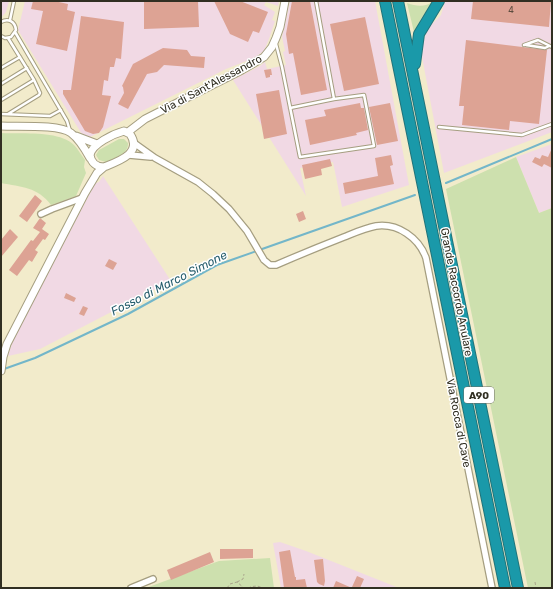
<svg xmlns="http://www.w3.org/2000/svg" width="553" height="589" font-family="Rubik,sans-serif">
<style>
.industrial{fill:#f1d9e4}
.green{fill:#cde0ae}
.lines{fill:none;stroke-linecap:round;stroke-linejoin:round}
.stream{stroke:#73b6c9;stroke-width:2}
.building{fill:#dda394}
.service-casing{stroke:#a59e80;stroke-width:4.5}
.minor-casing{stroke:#a59e80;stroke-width:8}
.tertiary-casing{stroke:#a59e80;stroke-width:9}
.motorway-casing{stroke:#22747a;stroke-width:12}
.path{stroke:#aaa58c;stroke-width:1;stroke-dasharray:3 2;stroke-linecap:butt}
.service{stroke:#fff;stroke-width:2.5}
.minor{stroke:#fff;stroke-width:5.5}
.tertiary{stroke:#fff;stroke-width:7}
.motorway{stroke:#1a99a9;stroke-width:10}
.labels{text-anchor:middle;stroke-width:3;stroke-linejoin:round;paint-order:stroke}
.number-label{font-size:9px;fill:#5c4c3e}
.shield{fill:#fff;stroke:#6f6d64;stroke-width:1}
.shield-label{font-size:10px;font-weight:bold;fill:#312f22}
.street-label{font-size:11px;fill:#312f22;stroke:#fff}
.water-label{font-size:12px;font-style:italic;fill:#275e6d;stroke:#fff}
</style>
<rect width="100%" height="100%" fill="#f2ebcb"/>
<path class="industrial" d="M1,1H9L6,12L1,18Z
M25,1H279L278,6L266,2L264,5L275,12L272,20L275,21L269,39L264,51L254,58L226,69L90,137L83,136L18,30Z
M290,1H375L409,185L342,207L333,162L300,168L306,196L233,80L260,66L265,62L267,69L286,65L283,52L285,51L282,37Z
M445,1H552V132L444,173L422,57L423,43L426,33L430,26L441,15Z
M552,144V208L539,213L516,157Z
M103,176L171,281L40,349L8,356L13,340L90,193L93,184L99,182Z
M280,542L306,551L399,588H281L273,543Z"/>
<path class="green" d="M434,1L422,17L414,32L407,3C418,7 425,7 434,1Z
M1,133C21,134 59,130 74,145C78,149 81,155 85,160L84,167L86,173L76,196L51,205C38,187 21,187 1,183Z
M119,139H124L128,143C129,154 115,158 106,162L99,160L96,155L99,150Z
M516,157L539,213L552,208V588H528L446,189Z
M270,558L274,588H146L219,561Z"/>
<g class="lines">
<path class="stream" d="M446,183L552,139
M4,369L35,358L128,314L217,265L415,195"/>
</g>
<path class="building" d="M33,1H54L68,4L67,10L75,12L67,51L36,44L43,11L31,9Z
M144,1H198L199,27L144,29Z
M214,1H240L268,12L259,33L253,31L248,42L230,34Z
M292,1H310L327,90L301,95L293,53L289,54L286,34Z
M473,1H551L549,27L471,19Z
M81,16L124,22L121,59L116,58L114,67H110L108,81L104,80L102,95L111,96L103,127L99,133L93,134L85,131L63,94V90H71Z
M365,17L379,84L344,91L330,24Z
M466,40L547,50L539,124L510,121L509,130L462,125L464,106H459Z
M163,48L187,50L191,56L205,57L204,68L164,65L157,72L147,74L128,109L118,104L124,93L123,87L122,86L133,64Z
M271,69L272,75H270V77L266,78L264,70Z
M279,90L287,134L264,139L256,94Z
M360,103L361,108H364L368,130L356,133L357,135L310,145L305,120L326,116L324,110Z
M390,103L398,141L377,145L369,107Z
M552,148V168L544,164L542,167L532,162L535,157L540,159L542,155L548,157Z
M391,155L393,165L390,166L394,184L345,194L343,183L378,176L375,158Z
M330,159L332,166L321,169L322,175L305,179L302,165Z
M35,195L42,201L27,222L19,216Z
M303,211L306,219L299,222L296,214Z
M40,218L46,223L42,229L49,234L45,240L43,239L35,250L38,252L32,262L29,260L17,276L9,270L31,240L33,241L40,232L33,228Z
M10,229L18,237L1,257V240Z
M109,259L117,263L113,270L105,266Z
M66,293L76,298L74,302L64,298Z
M83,306L88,308L84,316L79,314Z
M220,549H253V558L220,559Z
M290,550L295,577H296V580L305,579L307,588H284L279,552Z
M210,552L214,562L171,580L167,570Z
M323,559L325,581L324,586L319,584L317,582L314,560Z
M357,576L364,579L360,588L352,587Z
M336,581L352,588H333Z"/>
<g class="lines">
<defs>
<path id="service" d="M10,20L14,1
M1,22C8,18 15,21 16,30L11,37L5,38L1,36
M15,32L67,121L70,131
M276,44L282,67L300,157L374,146L364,95L334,99
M524,45L538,40L552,47
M526,45L545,48L549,46
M1,68L20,57
M1,84L27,68
M1,100L34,80
M290,108L334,99L316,1
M1,114L50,116L61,110
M8,114L39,95L40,93L34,80L8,38
M439,127L522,135L552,124"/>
<path id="minor" d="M134,143L155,158L198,182L213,194L229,209L247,231L264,260L270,265H276C299,255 321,246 344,237C354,233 365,228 376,226C398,223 419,238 426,258L492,588
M129,155L151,157
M41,214L52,209L82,198
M131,588L153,579"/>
<path id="tertiary" d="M1,126C17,127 59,124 71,133C79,139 85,149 90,158
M124,131L130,134C143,153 119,161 104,167C97,167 91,163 90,155C92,144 113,134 124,131Z
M128,132L145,119L242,70L264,57L272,47L276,38L280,27L285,1
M76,136L97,144
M1,371L3,357L7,344L85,193L97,173L104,167"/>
<path id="motorway" d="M385,1L505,588
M398,1L518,588
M415,64L419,34L439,1"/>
</defs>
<use href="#service" class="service-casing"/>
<use href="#minor" class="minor-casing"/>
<use href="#tertiary" class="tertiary-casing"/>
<use href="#motorway" class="motorway-casing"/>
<path class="path" d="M237,582L243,579L244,574
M535,582L536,588
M195,588H197
M227,588L230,584L237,582L244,588
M248,588C253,586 258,585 262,588"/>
<use href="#service" class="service"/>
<use href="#minor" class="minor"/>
<use href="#tertiary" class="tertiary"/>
<use href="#motorway" class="motorway"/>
</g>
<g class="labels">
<g class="number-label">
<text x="511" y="13">4</text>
</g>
<rect class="shield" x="464" y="387" width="30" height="16" rx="3"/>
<g class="shield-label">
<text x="479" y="399">A90</text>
</g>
<g class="street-label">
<text transform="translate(211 84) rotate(-28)" y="4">Via di Sant'Alessandro</text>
<text transform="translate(457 292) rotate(79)" y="4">Grande Raccordo Anulare</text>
<text transform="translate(459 423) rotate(79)" y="4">Via Rocca di Cave</text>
</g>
<g class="water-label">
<text transform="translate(169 283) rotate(-27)" y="4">Fosso di Marco Simone</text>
</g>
</g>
<rect width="553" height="589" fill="none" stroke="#312f22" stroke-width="4"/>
</svg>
